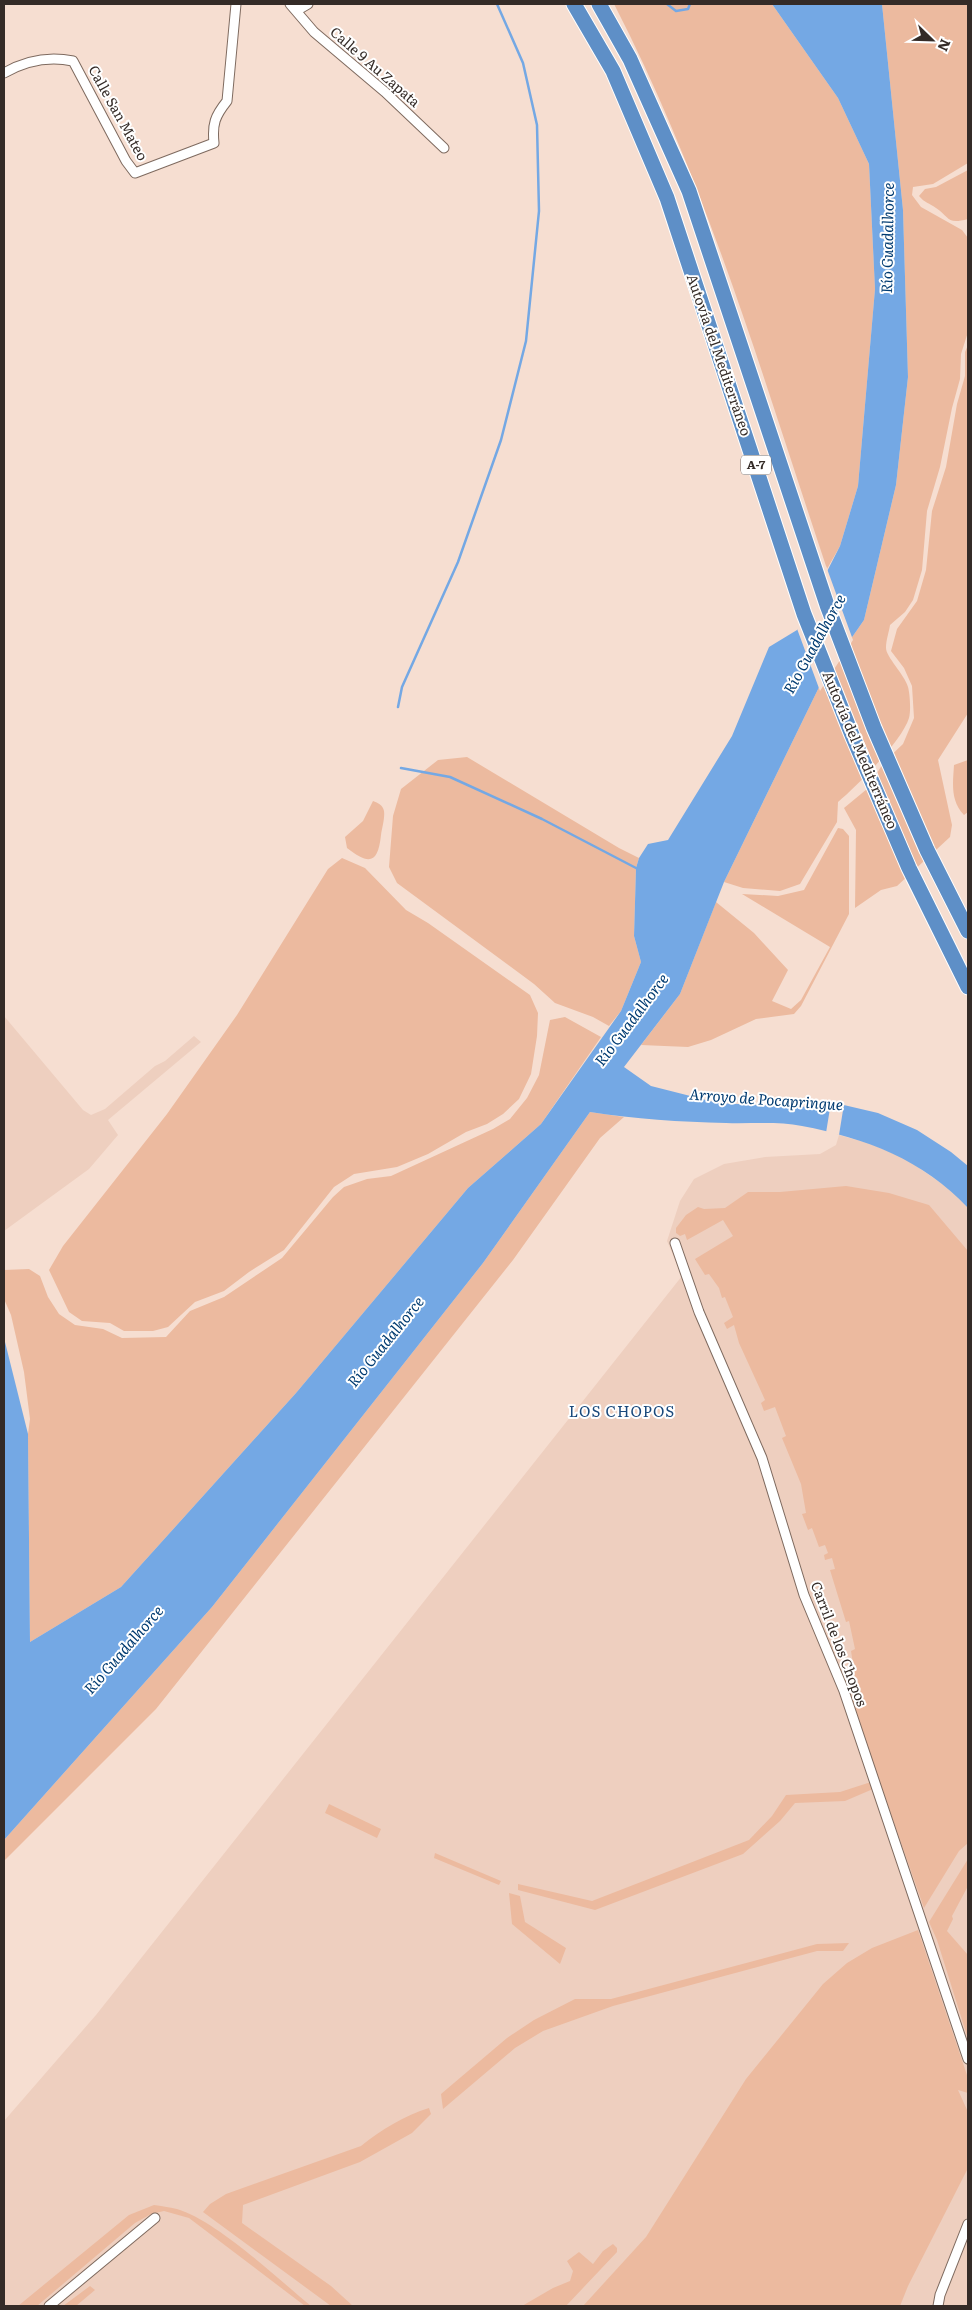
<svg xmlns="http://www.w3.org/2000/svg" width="972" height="2310" font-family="Literata,serif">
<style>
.built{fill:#eecfbf}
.green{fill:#ecba9f}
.water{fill:#74a8e4}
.pier{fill:#f6ded1}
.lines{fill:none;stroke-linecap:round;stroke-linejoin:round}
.stream{stroke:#74a8e4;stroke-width:2.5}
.minor-casing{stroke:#7e6a5f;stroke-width:11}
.motorway-casing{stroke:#fff;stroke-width:17}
.minor{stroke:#fff;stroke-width:9}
.motorway{stroke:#5e8fc7;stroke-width:15}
.labels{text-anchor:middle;stroke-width:4;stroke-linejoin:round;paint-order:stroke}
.shield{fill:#fff;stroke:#716b68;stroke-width:1}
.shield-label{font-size:12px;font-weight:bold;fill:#342b27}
.street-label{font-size:14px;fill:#342b27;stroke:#fff}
.water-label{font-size:15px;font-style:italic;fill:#013b71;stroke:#fff}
.neighbourhood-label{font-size:15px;letter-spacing:1px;fill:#19487b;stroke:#fff}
</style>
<rect width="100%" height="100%" fill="#f6ded1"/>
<path class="built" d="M4,1016L83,1110L91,1115L105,1109L155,1066L165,1061L194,1036L201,1042L108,1120L118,1135L89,1169L4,1231Z
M839,1135L871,1144L906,1159L954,1192L968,1208V2306H4V2121L96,2015L682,1276L667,1241L680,1201L694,1179L724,1164L765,1157L820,1154L836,1145Z"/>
<path class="green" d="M614,4H772L838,98L869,164L875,289L858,486L840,546L827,569C763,378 707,184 614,4Z
M882,4H968V163L933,184L913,187L912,195L921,207L962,230L968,238V332L961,354L960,379L952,408L940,467L927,511L922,570L913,600L905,612L890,625C889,632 886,640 886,648C886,657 904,674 908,687C910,694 911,711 909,718C902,741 857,786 838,802L837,822L800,884L780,891L743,888L724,882L823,679L864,620L896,485L908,377L903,210Z
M968,170V219C946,225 950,217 936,208C929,203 925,203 919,196L925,189L936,187Z
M968,345V713L938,760L952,825L950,837L897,886L881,890L855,908L856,830L844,808L867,789L884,762L903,744L914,718L912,686L904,668L891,651L897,629L917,601L926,570L932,511L946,467L957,404L965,376V352Z
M467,757L619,848L639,858L636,868L634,936L641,962L621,1011L609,1026L593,1017L555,1003L534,984L397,883L389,867L393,816L401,789L438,760Z
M968,760V812L964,815C950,800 953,783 954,765Z
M373,801C378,803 383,805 384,811C385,818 382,828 381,835C378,864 369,865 347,848L345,837L363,821Z
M838,828L843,829L849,836V914L801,1006L794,1014L756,1019L711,1040L688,1047L641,1045L680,994L716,902L754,933L788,970L772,1001L791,1009L801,1000L830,947L742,894L778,896L804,890Z
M342,858L365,868L406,910L428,923L530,995L538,1013L537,1036L531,1074L519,1099L503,1114L487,1124L466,1132L428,1154L397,1167L354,1174L334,1187L284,1250L249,1272L224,1291L195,1302L168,1327L153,1331H124L110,1323L82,1321L69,1312L49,1270L63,1246L167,1114L237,1015L328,869Z
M565,1017L601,1037L541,1124L468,1188L296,1393L121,1587L30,1642L28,1434L30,1419L24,1372L11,1315L4,1299V1270L29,1269L40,1276L48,1297L59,1314L75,1325L103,1329L122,1338L166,1337L190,1311L224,1297L282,1258L333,1197L344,1187L367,1179L391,1176L493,1129L510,1119L527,1098L539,1075L550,1020Z
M590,1112L624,1117L600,1138L513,1260L156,1709L4,1861V1840L212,1607L483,1263Z
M846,1186L889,1193L929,1205L968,1251V1843L959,1851L924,1908L850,1698L857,1687L858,1679L855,1676L851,1651L855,1649L849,1621L846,1622L830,1570L835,1569L832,1558L825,1560L824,1555L828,1553L825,1545L819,1547L812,1528L808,1530L802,1514L806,1513L801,1484L782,1438L786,1436L775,1407L764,1411L761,1403L765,1400L739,1343L734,1325L727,1329L724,1323L733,1317L725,1297L722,1298L719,1288L709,1274L705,1275L695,1259L733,1236L723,1220L687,1240L685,1234L680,1236L676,1233V1228L686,1215L698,1207L704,1209L725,1208L748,1192H780Z
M871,1782L873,1789L845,1801L795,1803L780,1821L743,1854L595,1910L518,1890V1884L592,1901L749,1840L772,1816L786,1795L840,1792Z
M329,1804L381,1829L377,1838L325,1813Z
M435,1853L501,1881L499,1885L434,1858Z
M968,1859V1886L952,1916L953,1919L947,1931L968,1955V2039L937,1940L929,1922Z
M509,1893L520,1896L525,1922L566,1948L560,1964L512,1924Z
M918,1930L968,2078V2093L958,2090L968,2112V2168L908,2286L900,2306H583L646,2237L746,2079L823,1984L847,1963L872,1948Z
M849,1943L843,1951H817L613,2006L543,2031L515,2048L443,2109L441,2094L507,2038L534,2020L575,1999H611L817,1944Z
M429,2108L431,2114L412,2133L360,2162L243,2205L242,2223L331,2286L353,2306H331L203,2212L210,2204L226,2194L361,2146C381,2130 405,2115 429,2108Z
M154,2205C161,2206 169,2207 177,2209C217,2221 277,2278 311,2306H305L189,2218L164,2211L151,2214L135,2223L37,2306H18L129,2215Z
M613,2244L617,2248V2252L566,2306H522L553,2288L570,2281L573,2271L567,2261L579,2252L593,2264L603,2251Z
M90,2286L95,2290L76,2306H63Z"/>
<path class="water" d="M772,4H882L903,210L908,377L896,485L864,620L823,679L724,882L680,994L624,1067L651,1086L718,1103L802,1107L831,1102L878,1113L917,1130L951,1152L968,1166V1208C924,1160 865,1138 802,1126C778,1121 750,1124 726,1123C680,1122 635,1119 590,1112L483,1263L212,1607L4,1840V1338L28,1434L30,1642L121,1587L296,1393L468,1188L541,1124L621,1011L641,962L634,936L636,868L639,858L648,844L668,840L732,736L769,647L797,630L840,546L858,486L875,289L869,164L838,98Z"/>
<path class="pier" d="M826,566L853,640L820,691L796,626Z
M831,1102L844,1104L839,1135L826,1133Z"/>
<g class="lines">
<path class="stream" d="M667,4L676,11L688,9L690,4
M398,707L402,687L458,562L501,440L526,341L539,211L537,125L523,63L497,4
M401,768L450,777L542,819L636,868"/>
<defs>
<path id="minor" d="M290,4L314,32L385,92L444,148
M296,11L308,4
M4,73C25,61 49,56 73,61L126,161L135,173L214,143C212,124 215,116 227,101L236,4
M675,1243L699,1312L762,1458L804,1595L844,1691L968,2059
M49,2306L155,2218
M938,2306L940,2295L968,2224"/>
<path id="motorway" d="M574,4L613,71L667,198L804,614L852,735L909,868L968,987
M599,4L630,59L689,191L827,605L874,728L927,850L968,931"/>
</defs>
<use href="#minor" class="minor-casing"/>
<use href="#motorway" class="motorway-casing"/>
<use href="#minor" class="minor"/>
<use href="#motorway" class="motorway"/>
</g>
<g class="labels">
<rect class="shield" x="741" y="455.5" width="30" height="19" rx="4"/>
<g class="shield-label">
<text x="756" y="469">A-7</text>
</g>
<g class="street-label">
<text transform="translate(375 67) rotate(41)" y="5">Calle 9 Au Zapata</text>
<text transform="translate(118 113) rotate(61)" y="5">Calle San Mateo</text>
<text transform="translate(719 355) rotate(71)" y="5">Autovía del Mediterráneo</text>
<text transform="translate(860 750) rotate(67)" y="5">Autovía del Mediterráneo</text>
<text transform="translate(839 1644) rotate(69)" y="5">Carril de los Chopos</text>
</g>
<g class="water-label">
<text transform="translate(888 238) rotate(-89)" y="5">Río Guadalhorce</text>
<text transform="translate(815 644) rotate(-61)" y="5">Río Guadalhorce</text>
<text transform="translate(632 1020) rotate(-53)" y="5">Río Guadalhorce</text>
<text transform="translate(766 1100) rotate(4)" y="5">Arroyo de Pocapringue</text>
<text transform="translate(386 1342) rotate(-51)" y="5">Río Guadalhorce</text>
<text transform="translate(124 1650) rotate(-49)" y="5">Río Guadalhorce</text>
</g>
<g class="neighbourhood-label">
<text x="622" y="1417">LOS CHOPOS</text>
</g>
</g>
<rect width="972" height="2310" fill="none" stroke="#342b27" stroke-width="10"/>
<g transform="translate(932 40) rotate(113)" stroke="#ffffff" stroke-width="4" paint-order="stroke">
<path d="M0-4L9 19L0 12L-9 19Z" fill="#342b27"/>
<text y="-8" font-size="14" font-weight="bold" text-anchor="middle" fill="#342b27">N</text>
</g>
</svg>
